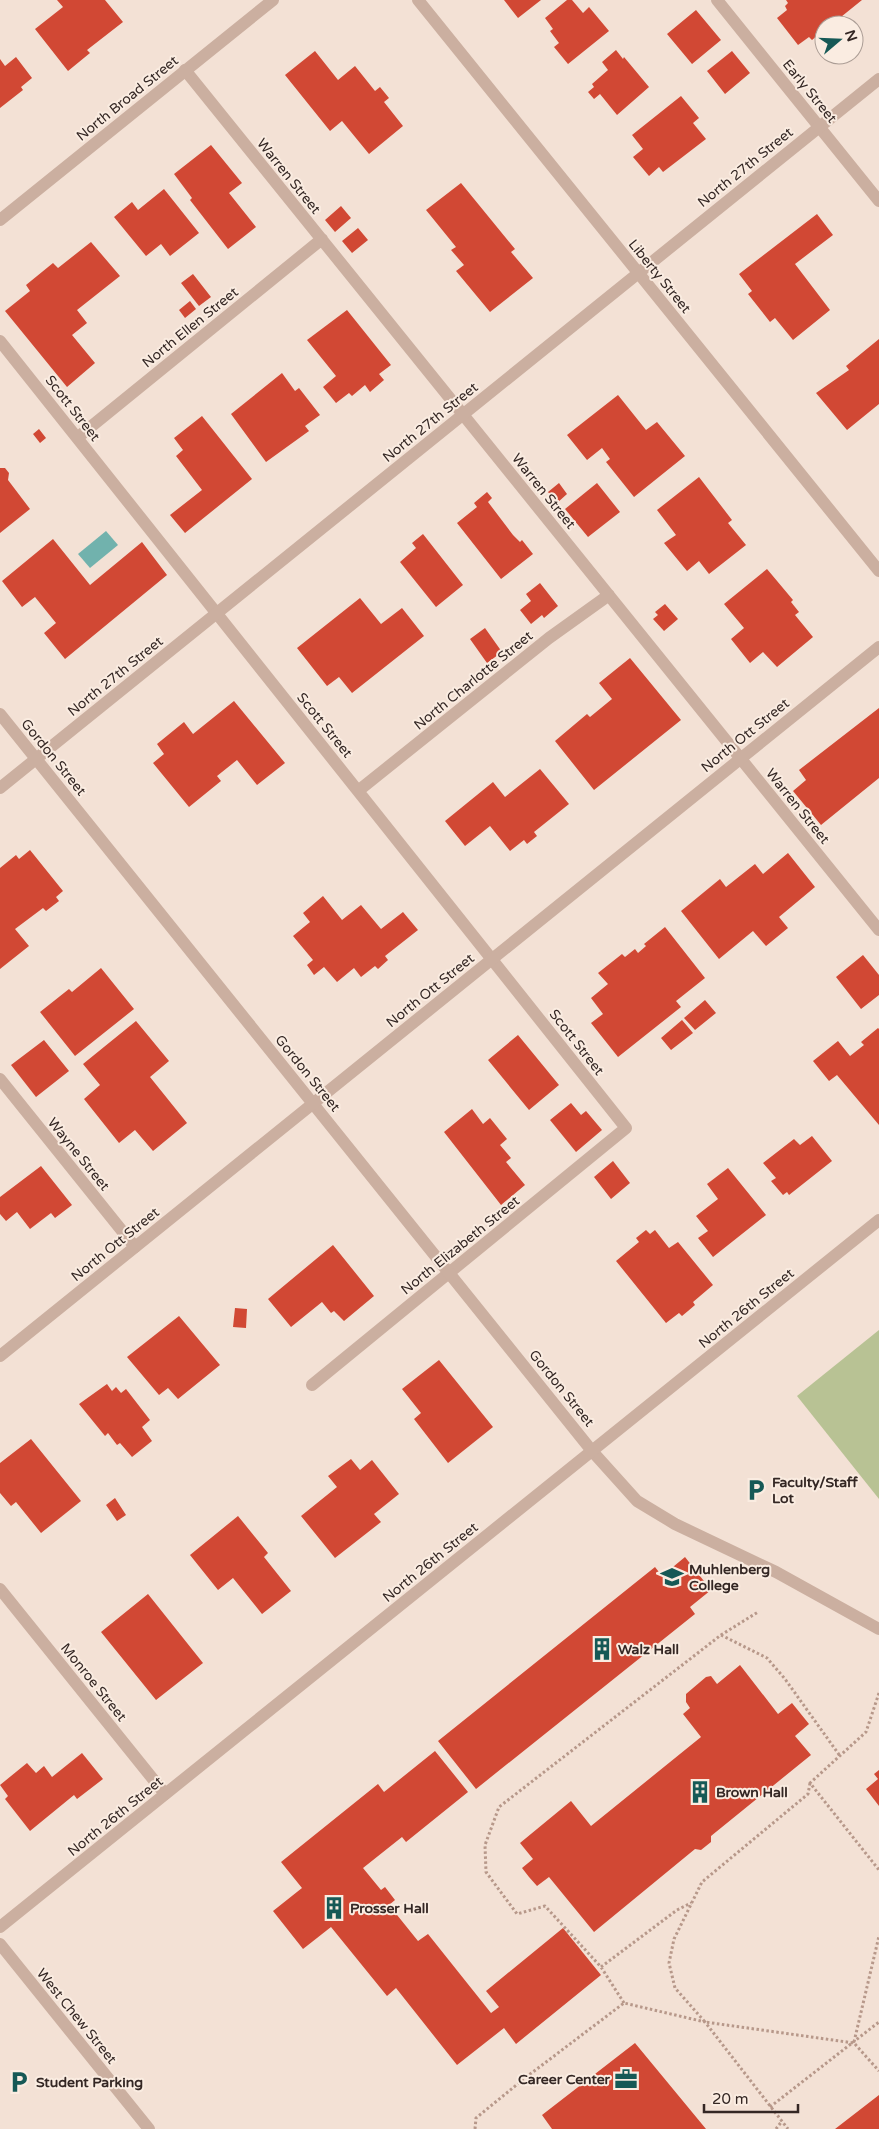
<svg xmlns="http://www.w3.org/2000/svg" width="879" height="2129" font-family="'Varela Round',sans-serif">
<style>
.green{fill:#b8c294}
.water{fill:#71b2ad}
.building{fill:#d14834}
.lines{fill:none;stroke-linecap:round;stroke-linejoin:round}
.path{stroke:#b7988a;stroke-width:3;stroke-dasharray:2.5 2.5;stroke-linecap:butt}
.service{stroke:#cbafa0;stroke-width:12}
.minor{stroke:#cbafa0;stroke-width:12}
.tertiary{stroke:#cbafa0;stroke-width:12}
.labels{text-anchor:middle;stroke-width:4;stroke-linejoin:round;paint-order:stroke}
.street-label{font-size:14px;fill:#342724;stroke:#faece1}
.poi-label{font-size:14px;font-weight:bold;fill:#342724;stroke:#faece1;text-anchor:start}
</style>
<rect width="100%" height="100%" fill="#f3e1d5"/>
<path class="green" d="M879,1330V1499L797,1396Z"/>
<path class="water" d="M106,531L118,545L90,568L78,554Z"/>
<path class="building" d="M57,0H105L123,22L87,50L90,53L68,71L35,29L63,7Z
M504,0H541L518,18Z
M567,0H572L583,13L589,7L609,31L568,64L554,47L559,43L550,31L553,29L545,18Z
M786,0H862L831,25H824V30L812,40L809,37L798,45L777,18L787,10L785,6L788,3Z
M696,10L721,40L692,64L667,34Z
M616,50L623,59L624,57L649,87L617,115L600,94L594,99L588,92L594,87L592,84L608,70L602,62Z
M315,51L338,80L355,66L375,91L380,87L389,98L384,102L403,126L369,154L342,121L330,131L285,75Z
M732,51L750,73L725,94L707,71Z
M16,57L32,78L21,87L23,90L0,108V59L5,66Z
M681,96L699,118L693,123L706,139L663,172L659,167L649,176L633,157L643,149L632,135Z
M211,145L242,183L229,193L256,227L228,249L190,200L192,198L174,174Z
M461,183L515,249L511,252L533,278L490,312L456,271L464,265L451,250L456,247L426,210Z
M164,189L199,233L170,256L161,244L146,256L114,217L132,202L138,210Z
M341,206L351,218L335,232L325,220Z
M817,214L833,235L795,264L830,310L793,340L775,318L770,322L748,294L752,291L739,274Z
M358,228L368,240L352,253L342,241Z
M91,242L120,276L77,310L87,323L72,335L95,363L67,387L5,311L30,291L26,285L53,263L58,268Z
M193,274L211,297L199,306L181,283Z
M190,301L196,309L185,318L179,310Z
M347,310L391,365L379,374L384,380L370,392L365,385L352,396L349,393L336,403L323,387L336,376L307,340Z
M879,339V404L847,430L816,393L849,370L846,366Z
M282,373L295,391L299,388L320,415L305,426L309,431L266,462L231,414Z
M618,395L646,430L657,422L685,456L634,497L606,462L610,459L602,448L587,460L567,435Z
M202,416L252,479L185,533L170,515L202,490L176,456L183,450L174,438Z
M39,429L46,438L40,443L33,434Z
M0,468H5L9,473L8,480L30,509L0,533Z
M699,477L732,520L728,523L746,545L709,574L699,561L687,571L664,543L676,535L657,510Z
M559,483L567,494L557,503L548,492Z
M597,483L620,512L588,537L565,509Z
M487,492L492,498L488,502L513,535L520,542L522,540L533,554L501,579L457,523L477,507L474,503Z
M423,534L463,585L436,607L400,562L416,548L412,543Z
M53,539L90,585L142,542L167,575L65,659L44,633L56,623L35,597L22,607L2,581Z
M767,569L793,600L791,602L799,612L795,615L813,637L777,667L763,652L750,663L731,639L744,628L724,604Z
M540,583L558,606L544,618L542,615L531,624L520,610L531,601L526,594Z
M360,598L381,624L402,608L424,636L352,693L339,677L327,686L297,648Z
M665,604L678,619L664,631L653,619L658,615L655,612Z
M485,628L502,652L487,663L470,639Z
M630,658L681,720L594,790L555,741L587,714L590,717L612,699L599,683Z
M234,701L285,763L257,785L237,760L217,776L221,781L189,807L153,763L164,754L157,744L184,722L193,734Z
M879,708V778L821,825L793,791L806,780L799,770Z
M540,769L569,804L534,832L537,836L527,844L524,840L510,851L490,826L465,846L445,821L493,782L505,797Z
M30,850L63,891L56,897L59,901L46,911L43,908L15,929L29,946L0,969V868L16,855L19,859Z
M788,853L815,887L779,917L788,928L766,946L753,931L719,959L681,911L720,879L726,887L755,864L763,874Z
M323,896L342,920L361,905L381,929L403,912L418,930L385,956L388,960L378,969L375,966L361,977L354,968L337,982L324,967L314,975L307,965L313,960L293,936L310,922L303,913Z
M665,927L705,978L676,1001L681,1007L618,1057L591,1023L603,1014L591,998L608,984L598,973L622,954L625,957L635,949L638,953L646,946L644,944Z
M863,955L879,975V995L861,1009L836,977Z
M101,968L134,1009L75,1056L40,1012L69,989L72,992Z
M705,1000L716,1013L695,1030L684,1018Z
M682,1020L693,1033L671,1050L661,1038Z
M136,1021L169,1061L150,1077L187,1123L153,1151L135,1130L119,1143L84,1099L100,1085L83,1064Z
M878,1028L879,1029V1125L837,1075L829,1081L813,1061L838,1041L850,1056L864,1045L861,1042Z
M518,1035L559,1085L529,1110L488,1060Z
M44,1040L69,1071L36,1097L11,1065Z
M571,1103L581,1115L586,1111L602,1130L576,1152L550,1120Z
M472,1109L483,1124L490,1118L507,1139L500,1145L511,1158L506,1162L525,1185L501,1205L444,1132Z
M812,1136L832,1161L789,1195L787,1192L783,1195L771,1181L776,1178L763,1163L794,1139L800,1145Z
M613,1161L630,1183L611,1199L594,1177Z
M41,1166L72,1205L55,1218L51,1213L30,1229L17,1212L6,1221L0,1214V1197Z
M728,1168L766,1215L713,1257L698,1238L708,1231L696,1216L718,1199L707,1184Z
M646,1230L650,1234L655,1230L669,1248L678,1242L713,1285L693,1302L695,1305L688,1311L682,1316L679,1313L666,1323L616,1261L639,1242L636,1238Z
M333,1245L374,1296L344,1321L334,1311L331,1313L322,1302L291,1327L268,1299Z
M235,1308L247,1309L246,1328L233,1327Z
M179,1316L220,1365L178,1399L168,1388L159,1395L127,1357Z
M439,1360L493,1427L448,1463L414,1419L421,1413L402,1389Z
M107,1384L112,1391L116,1387L121,1393L126,1389L150,1420L142,1427L152,1441L132,1457L120,1443L117,1445L108,1433L105,1436L79,1404Z
M31,1439L81,1501L41,1533L16,1502L11,1506L0,1493V1463Z
M351,1459L360,1470L372,1460L399,1494L374,1514L381,1522L335,1558L301,1516L337,1487L328,1476Z
M115,1498L126,1515L117,1521L106,1505Z
M238,1516L268,1553L264,1557L291,1591L262,1614L233,1578L218,1590L190,1555Z
M685,1557L711,1590L690,1607L695,1614L476,1789L438,1741L655,1567L662,1576Z
M148,1594L203,1663L156,1700L101,1632Z
M740,1665L778,1714L792,1703L809,1724L795,1736L811,1755L711,1836V1842L701,1850L695,1849L594,1932L549,1877L537,1886L529,1877L522,1868L533,1859L520,1843L571,1801L591,1826L701,1737L683,1714L690,1708L686,1702V1694L706,1677L711,1676L717,1684Z
M435,1751L468,1792L406,1842L402,1837L363,1868L381,1890L385,1887L395,1900L389,1905L418,1941L428,1934L491,2013L499,2007L486,1991L563,1928L601,1975L516,2044L504,2028L457,2065L396,1988L387,1996L331,1927L303,1949L273,1911L302,1888L281,1862L378,1784L384,1792Z
M82,1753L103,1779L77,1799L74,1795L30,1831L5,1799L8,1796L0,1785L27,1763L36,1773L44,1766L52,1777Z
M879,1770V1806L866,1789L878,1779L874,1774Z
M635,2043L706,2129H552L542,2115Z
M879,2095V2129H835Z"/>
<g class="lines">
<path class="path" d="M721,1635L767,1658L785,1679L840,1756
M879,1693L866,1732L810,1783L879,1870
M810,1783L808,1794L702,1882L674,1939L669,1963L675,1988L705,2022L854,2043L879,2071
M601,1967L677,1910L691,1903
M624,2003L601,1967L545,1906L517,1914L486,1872L485,1845L499,1807L721,1635L758,1612
M854,2042L879,1936
M770,2107L879,2022
M475,2129L476,2118L525,2078L624,2003L705,2022L788,2129
M776,2129L782,2121"/>
<path class="service" d="M717,0L879,201
M185,70L879,930
M0,341L626,1128L312,1385
M77,438L322,239
M358,791L549,638L609,595
M0,1079L135,1247
M592,1451L637,1501L675,1524L776,1572L879,1629
M0,1589L165,1794"/>
<path class="minor" d="M418,0L879,571
M0,220L273,0
M0,714L592,1451
M0,788L879,79
M0,1927L879,1220"/>
<path class="tertiary" d="M0,1356L879,647
M0,1944L149,2129"/>
</g>
<defs>
<symbol id="parking-bare" viewBox="-9 -9 18 18"><path d="M-3.5-5.5H1a3.5 3.5 0 0 1 0 7H-1V5.5H-3.5ZM-1-3.4V-.6H.8a1.4 1.4 0 0 0 0-2.8Z" fill="#165956" stroke="#faece1" stroke-width="2.5" paint-order="stroke"/></symbol>
<symbol id="university-bare" viewBox="-9 -9 18 18"><path d="M0-5L7-2L0 1L-7-2ZM-4 1L0 2.5L4 1V4Q0 6-4 4Z" fill="#165956" stroke="#faece1" stroke-width="2.5" paint-order="stroke"/></symbol>
<symbol id="building-bare" viewBox="-9 -9 18 18"><path d="M-4-6H4V6H1V3H-1V6H-4ZM-2.5-4.3h1.7v1.8h-1.7ZM.8-4.3h1.7v1.8H.8ZM-2.5-1h1.7V.8h-1.7ZM.8-1h1.7V.8H.8Z" fill="#165956" stroke="#faece1" stroke-width="2.5" paint-order="stroke"/></symbol>
<symbol id="office-bare" viewBox="-9 -9 18 18"><path d="M-6-3h4V-5.5h4V-3h4V5H-6ZM-1-4.5V-3h2v-1.5ZM-6 0V1H6V0Z" fill="#165956" stroke="#faece1" stroke-width="2.5" paint-order="stroke"/></symbol>
</defs>
<g fill-rule="evenodd">
<use href="#parking-bare" x="740" y="1474" width="32" height="32"/>
<use href="#university-bare" x="656" y="1561" width="32" height="32"/>
<use href="#building-bare" x="586" y="1633" width="32" height="32"/>
<use href="#building-bare" x="684" y="1776" width="32" height="32"/>
<use href="#building-bare" x="318" y="1892" width="32" height="32"/>
<use href="#office-bare" x="610" y="2063" width="32" height="32"/>
<use href="#parking-bare" x="3" y="2066" width="32" height="32"/>
</g>
<g class="labels">
<g class="street-label">
<text transform="translate(810 91) rotate(51)" y="5">Early Street</text>
<text transform="translate(127 98) rotate(-39)" y="5">North Broad Street</text>
<text transform="translate(745 167) rotate(-39)" y="5">North 27th Street</text>
<text transform="translate(289 176) rotate(51)" y="5">Warren Street</text>
<text transform="translate(660 276) rotate(51)" y="5">Liberty Street</text>
<text transform="translate(190 327) rotate(-39)" y="5">North Ellen Street</text>
<text transform="translate(73 408) rotate(52)" y="5">Scott Street</text>
<text transform="translate(430 422) rotate(-39)" y="5">North 27th Street</text>
<text transform="translate(544 491) rotate(51)" y="5">Warren Street</text>
<text transform="translate(115 676) rotate(-39)" y="5">North 27th Street</text>
<text transform="translate(473 680) rotate(-39)" y="5">North Charlotte Street</text>
<text transform="translate(325 725) rotate(51)" y="5">Scott Street</text>
<text transform="translate(745 735) rotate(-39)" y="5">North Ott Street</text>
<text transform="translate(54 757) rotate(51)" y="5">Gordon Street</text>
<text transform="translate(798 806) rotate(51)" y="5">Warren Street</text>
<text transform="translate(430 990) rotate(-39)" y="5">North Ott Street</text>
<text transform="translate(577 1042) rotate(52)" y="5">Scott Street</text>
<text transform="translate(308 1073) rotate(51)" y="5">Gordon Street</text>
<text transform="translate(79 1154) rotate(51)" y="5">Wayne Street</text>
<text transform="translate(115 1244) rotate(-39)" y="5">North Ott Street</text>
<text transform="translate(460 1245) rotate(-39)" y="5">North Elizabeth Street</text>
<text transform="translate(746 1308) rotate(-39)" y="5">North 26th Street</text>
<text transform="translate(562 1388) rotate(51)" y="5">Gordon Street</text>
<text transform="translate(430 1562) rotate(-39)" y="5">North 26th Street</text>
<text transform="translate(94 1682) rotate(51)" y="5">Monroe Street</text>
<text transform="translate(115 1816) rotate(-39)" y="5">North 26th Street</text>
<text transform="translate(77 2016) rotate(51)" y="5">West Chew Street</text>
</g>
<g class="poi-label">
<text x="772" y="1487">Faculty/Staff<tspan x="772" dy="16">Lot</tspan></text>
<text x="689" y="1574">Muhlenberg<tspan x="689" dy="16">College</tspan></text>
<text x="618" y="1654">Walz Hall</text>
<text x="716" y="1797">Brown Hall</text>
<text x="350" y="1913">Prosser Hall</text>
<text x="610" y="2084" text-anchor="end">Career Center</text>
<text x="36" y="2087">Student Parking</text>
</g>
</g>
<g transform="translate(839 40) rotate(71)"><circle r="24" fill="#faece1" stroke="#ab9d95"/>
<path d="M0-4L9 19L0 12L-9 19Z" fill="#165956"/>
<text y="-8" font-size="14" font-weight="bold" text-anchor="middle" fill="#342724">N</text>
</g>
<path d="M704 2104v8h94v-8" fill="none" stroke="#342724" stroke-width="2.5"/>
<text x="712" y="2104" font-size="15" fill="#342724" stroke="#faece1" stroke-width="4" paint-order="stroke">20 m</text>
</svg>
